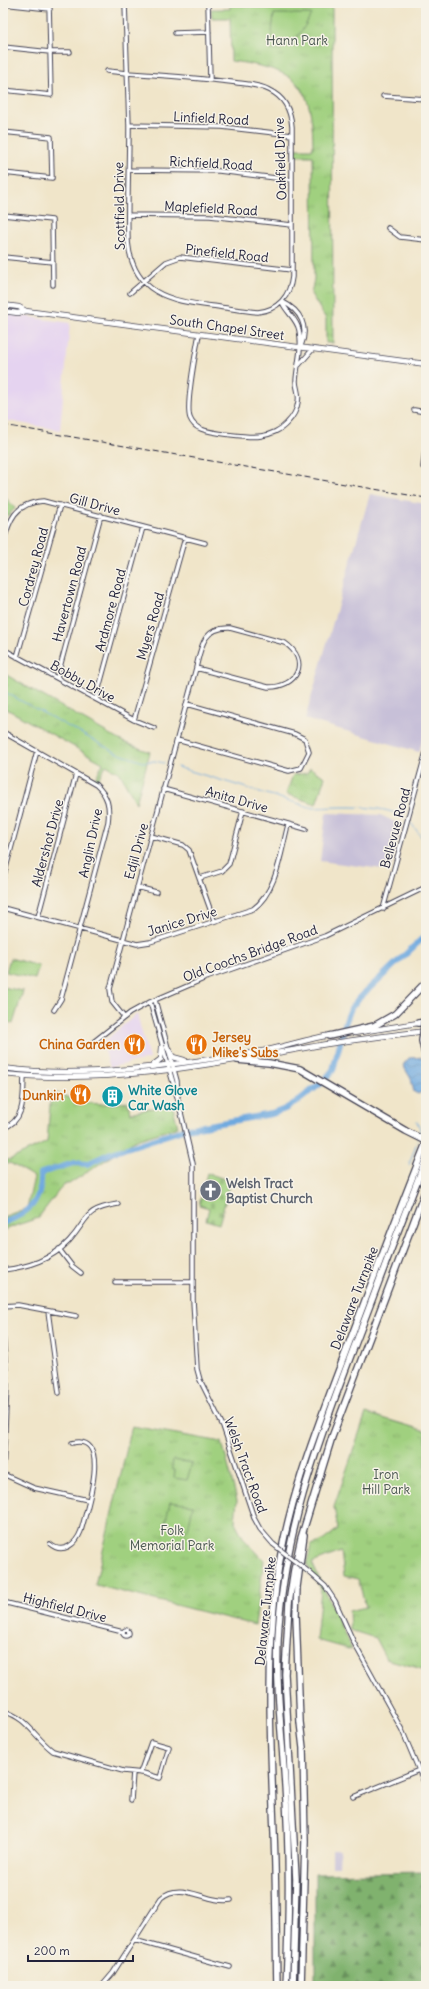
<svg xmlns="http://www.w3.org/2000/svg" width="429" height="1989" font-family="Delius,sans-serif">
<style>
.built{fill:#e5d3f0}
.industrial{fill:#c7c0d8}
.grass{fill:url(#grass-tufts);stroke:#61795d}
.forest{fill:url(#forest-firs);stroke:#516a54}
.cemetery{fill:url(#cemetery-stones);stroke:#61795d}
.pitch{fill:#a0d07f;stroke:#61795d}
.water{fill:url(#water-waves);stroke:#48668d}
.lines{fill:none;stroke-linecap:round;stroke-linejoin:round}
.stream{stroke:#6ea9df;stroke-width:1}
.river{stroke:#6ea9df;stroke-width:6}
.minor-casing{stroke:#413f50;stroke-width:5.5}
.major-casing{stroke:#413f50;stroke-width:6}
.highway-casing{stroke:#413f50;stroke-width:8}
.minor{stroke:#fff;stroke-width:3.5}
.major{stroke:#fff;stroke-width:4.5}
.highway{stroke:#fff;stroke-width:5.5}
.rail{stroke:#22223b;stroke-width:1;stroke-dasharray:6 3;stroke-linecap:butt}
.minor-bridge-casing{stroke:#413f50;stroke-width:5.5;stroke-linecap:butt}
.highway-bridge-casing{stroke:#413f50;stroke-width:8;stroke-linecap:butt}
.minor-bridge{stroke:#fff;stroke-width:3.5}
.highway-bridge{stroke:#fff;stroke-width:5.5}
.labels{text-anchor:middle;stroke-width:3;stroke-linejoin:round;paint-order:stroke}
.park-label{font-size:13px;fill:#48564f;stroke:#f7f3e8}
.street-label{font-size:13px;fill:#22223b;stroke:#f7f3e8}
.food-label{font-size:13px;font-weight:bold;fill:#c56008;stroke:#f7f3e8;text-anchor:end}
.culture-label{font-size:13px;font-weight:bold;fill:#0d838f;stroke:#f7f3e8;text-anchor:start}
.worship-label{font-size:13px;font-weight:bold;fill:#5b616d;stroke:#f7f3e8;text-anchor:start}
</style>
<defs>
<pattern id="grass-tufts" width="24" height="20" patternUnits="userSpaceOnUse"><rect width="24" height="20" fill="#a0d07f"/><path d="M3 7l-1-3M5 7V3M7 7l1-3M15 17l-1-3M17 17v-4M19 17l1-3" fill="none" stroke="#8ab26f"/></pattern>
<pattern id="forest-firs" width="22" height="20" patternUnits="userSpaceOnUse"><rect width="22" height="20" fill="#80b26e"/><path d="M5 1l3.5 6h-7zM16 11l3.5 6h-7z" fill="#68905c"/></pattern>
<pattern id="cemetery-stones" width="16" height="16" patternUnits="userSpaceOnUse"><rect width="16" height="16" fill="#a0d07f"/><path d="M2 7V4a2 2 0 0 1 4 0v3zM10 15v-3a2 2 0 0 1 4 0v3z" fill="#8ab26f"/></pattern>
<pattern id="water-waves" width="16" height="10" patternUnits="userSpaceOnUse"><rect width="16" height="10" fill="#6ea9df"/><path d="M0 5q4-4 8 0t8 0" fill="none" stroke="#5a89b6"/></pattern>
</defs>
<rect width="100%" height="100%" fill="#f7f3e8"/>
<filter id="ink" filterUnits="userSpaceOnUse"><feTurbulence type="fractalNoise" baseFrequency=".025" numOctaves="2"/><feDisplacementMap in="SourceGraphic" scale="8" xChannelSelector="R" yChannelSelector="G"/><feConvolveMatrix kernelMatrix="1 2 1 2 8 2 1 2 1" color-interpolation-filters="sRGB"/></filter>
<filter id="wash" filterUnits="userSpaceOnUse"><feTurbulence type="fractalNoise" baseFrequency=".012" numOctaves="4" result="noise"/><feDisplacementMap in="SourceGraphic" scale="16" xChannelSelector="R" yChannelSelector="G"/><feGaussianBlur stdDeviation="0.9" result="paint"/><feColorMatrix in="noise" values="0 0 0 0 0 0 0 0 0 0 0 0 0 0 0 0 0 1.4 0 .05"/><feComposite in="paint" operator="in"/></filter>
<g filter="url(#wash)">
<rect width="100%" height="100%" fill="#f0e5c9"/>
<path class="built" d="M3,313L70,323L60,430L3,420Z
M137,1014L149,1059L110,1067L102,1043Z"/>
<path class="industrial" d="M370,494L426,504V728L419,752L305,719Z
M326,813L380,815L402,825L390,870L320,861Z
M332,1850H340L339,1866H332Z"/>
<path class="grass" d="M230,3H332L333,343H326V319L311,294L314,279L313,156H294V149H313C313,81 296,70 231,61L230,18H212L211,9H230Z
M3,495L15,508L8,516L3,513Z
M3,673L123,742L150,752L136,803L120,773L106,765L97,781L95,779L103,763L3,707Z
M310,768L325,777L316,804L286,794L293,775L307,773Z
M51,1093C61,1092 68,1099 77,1101C94,1105 111,1104 128,1102L130,1113L172,1104L178,1127L136,1140L69,1184H64L38,1218L3,1230V1217L27,1208L34,1177L10,1163L3,1165V1159L9,1160L47,1142Z
M366,1413L426,1431V1670L386,1659L375,1638L350,1630L349,1611L366,1607L358,1579L344,1576L341,1552L312,1563L352,1650L316,1640L321,1589L307,1564L311,1545L321,1542L338,1529L334,1507Z
M132,1426L222,1442L237,1500L235,1522L244,1539L264,1560L255,1625L95,1585Z"/>
<path class="forest" d="M426,1872V1986H315V1874Z"/>
<path class="cemetery" d="M207,1173L231,1181L219,1224L206,1220L209,1208L199,1205Z"/>
<path class="pitch" d="M274,14H311C304,30 295,42 280,50H270Z
M10,958L39,966L35,979L6,972Z
M3,987L23,991L13,1024L3,1021Z
M173,1460L192,1463L187,1480L174,1478L175,1470L172,1469Z
M170,1502L193,1505L188,1530L165,1525Z"/>
<path class="water" d="M426,1057V1090L418,1094L414,1092L411,1079L403,1065L409,1058Z"/>
<g class="lines">
<path class="stream" d="M3,691L117,753L143,762L155,761L164,763
M177,767L313,808C340,807 378,804 403,816
M411,823L426,843
M417,1121L420,1129V1136
M409,1165L418,1139"/>
<path class="river" d="M3,1223C28,1214 43,1201 41,1173L74,1163L87,1164L111,1153L186,1129L272,1114L285,1109L298,1101L324,1081L333,1070L345,1024L351,1008L358,999L426,935"/>
</g>
</g>
<g filter="url(#ink)">
<g class="lines">
<defs>
<path id="minor" d="M208,3L210,79
M3,4L50,9
M175,33L209,32
M3,47L50,52H70
M107,71L127,73C162,75 196,78 231,82C243,84 258,84 269,90C284,97 291,111 292,127V277C290,296 278,310 258,312C243,311 227,308 212,306C169,301 133,293 128,242C127,203 129,164 129,126C128,85 126,44 125,3
M3,90L51,95L49,3
M383,96L426,99
M129,125L222,127L292,135
M3,132L51,137L52,178L3,173
M129,170L219,171L292,180
M3,215L52,220L53,285
M128,215L210,216L292,225
M388,228L400,237L426,240
M3,257L53,262
M130,293L166,262L180,257L292,270
M283,302C301,311 309,327 301,346
M199,334C196,351 185,405 190,418C192,423 196,427 201,429C210,433 250,438 261,436C270,435 281,430 287,423C293,417 297,410 298,402C300,394 296,388 296,381C297,364 303,347 299,330C297,319 286,312 282,302
M299,365L313,349
M414,410L426,412
M423,467L426,441
M3,544C9,520 15,503 43,501L205,543
M3,649L134,720L154,728
M17,657L60,505
M57,678L101,515
M96,699L143,527
M134,720L185,538
M3,732L96,785C108,796 110,806 108,822L61,999L54,1010
M177,740L289,771L301,768L309,752L305,739L295,734L187,704
M163,789L306,829
M151,836L183,845L189,850L214,920
M200,878L222,871L229,864L243,811
M3,879L37,751
M137,887L156,892
M3,908L137,944L150,942L253,909C277,892 281,851 288,825
M383,909L426,752
M38,917L76,774
M155,1000L177,1081L178,1096
M150,1002L178,1100L193,1164V1300L197,1369L200,1380L223,1426L254,1518L260,1529L273,1544
M124,1017L112,1002L110,989L196,668L268,687C297,688 311,661 285,643L230,628C203,627 201,647 196,668
M87,1047L130,1013L150,1002L206,978L325,936L426,887
M3,1128C26,1121 23,1095 24,1076
M59,1249L72,1266L81,1273
M3,1270C28,1267 51,1260 69,1241C90,1218 82,1210 118,1204
M115,1282H193
M3,1306L18,1305L76,1316
M48,1311L59,1393
M3,1334L7,1385L3,1473
M3,1474L34,1488L88,1500
M50,1544C63,1555 76,1544 81,1531C85,1514 114,1432 72,1443
M310,1573L325,1586L335,1601L354,1643L402,1730L426,1787
M3,1602L123,1632
M123 1633a3 3 0 1 1 6 0a3 3 0 1 1-6 0Z
M3,1711C28,1718 34,1737 53,1751L123,1771L143,1773L160,1778L169,1747L151,1742L140,1773
M353,1797L419,1770L426,1771
M131,1800L133,1772
M134,1940L230,1967
M102,1986L113,1973L161,1898C182,1880 206,1904 231,1900"/>
<path id="major" d="M3,305L19,307L26,311L426,364
M3,311L18,313L26,311
M354,1033L418,1023
M167,1047L173,1057L184,1060
M153,1065L161,1059L162,1047
M3,1068C87,1079 174,1065 257,1052C282,1048 306,1039 331,1035
M3,1074C112,1085 220,1063 327,1044C360,1039 393,1035 426,1031"/>
<path id="highway" d="M418,1023L426,1022
M329,1036L374,1026L395,1014L426,982
M237,1060L269,1063L300,1069L406,1131L426,1141
M277,1986C276,1935 276,1884 274,1833C271,1750 266,1668 276,1585C286,1506 315,1433 343,1359C370,1287 397,1215 426,1143
M286,1986C289,1920 290,1851 285,1785C282,1737 276,1688 278,1640C282,1540 316,1447 351,1355C376,1290 400,1224 426,1159
M293,1986L296,1879L285,1674L289,1603L294,1570L301,1538L332,1437L426,1189
M301,1986L305,1841L303,1748L300,1722L296,1614L297,1587L304,1535"/>
</defs>
<use href="#minor" class="minor-casing"/>
<use href="#major" class="major-casing"/>
<use href="#highway" class="highway-casing"/>
<use href="#minor" class="minor"/>
<use href="#major" class="major"/>
<use href="#highway" class="highway"/>
<path class="rail" d="M3,425L426,498"/>
<defs>
<path id="minor-bridge" d="M273,1544L310,1573"/>
<path id="highway-bridge" d="M426,1010L422,1041L426,1059"/>
</defs>
<use href="#minor-bridge" class="minor-bridge-casing"/>
<use href="#highway-bridge" class="highway-bridge-casing"/>
<use href="#minor-bridge" class="minor-bridge"/>
<use href="#highway-bridge" class="highway-bridge"/>
</g>
</g>
<defs>
<symbol id="restaurant-disc" viewBox="-11 -11 22 22"><circle r="9.5" fill="#e8710a" stroke="#f7f3e8"/><path d="M-5-6h1v4h1v-4h1v4h1v-4h1v5L-1.5 .5V6h-2V.5L-5-1ZM5-6V6H3V1.5H1.5Q1.5-4 5-6Z" fill="#fff"/></symbol>
<symbol id="building-disc" viewBox="-11 -11 22 22"><circle r="9.5" fill="#0f9aa8" stroke="#f7f3e8"/><path d="M-4-6H4V6H1V3H-1V6H-4ZM-2.5-4.3h1.7v1.8h-1.7ZM.8-4.3h1.7v1.8H.8ZM-2.5-1h1.7V.8h-1.7ZM.8-1h1.7V.8H.8Z" fill="#fff"/></symbol>
<symbol id="church-disc" viewBox="-11 -11 22 22"><circle r="9.5" fill="#6b7280" stroke="#f7f3e8"/><path d="M-1.2-6h2.4v3.5h3.3v2.4h-3.3V6h-2.4V-.1h-3.3v-2.4h3.3Z" fill="#fff"/></symbol>
</defs>
<g fill-rule="evenodd">
<use href="#restaurant-disc" x="122" y="1032" width="25" height="25"/>
<use href="#restaurant-disc" x="184" y="1032" width="25" height="25"/>
<use href="#restaurant-disc" x="68" y="1082" width="25" height="25"/>
<use href="#building-disc" x="100" y="1084" width="25" height="25"/>
<use href="#church-disc" x="198" y="1178" width="25" height="25"/>
</g>
<g class="labels">
<g class="park-label">
<text x="297" y="45">Hann Park</text>
<text x="386" y="1479">Iron<tspan x="386" dy="15">Hill Park</tspan></text>
<text x="172" y="1535">Folk<tspan x="172" dy="15">Memorial Park</tspan></text>
</g>
<g class="street-label">
<text transform="translate(211 118) rotate(3)" y="5">Linfield Road</text>
<text transform="translate(280 159) rotate(-92)" y="5">Oakfield Drive</text>
<text transform="translate(211 163) rotate(3)" y="5">Richfield Road</text>
<text transform="translate(119 206) rotate(-91)" y="5">Scottfield Drive</text>
<text transform="translate(211 208) rotate(3)" y="5">Maplefield Road</text>
<text transform="translate(227 253) rotate(6)" y="5">Pinefield Road</text>
<text transform="translate(227 327) rotate(8)" y="5">South Chapel Street</text>
<text transform="translate(95 504) rotate(15)" y="5">Gill Drive</text>
<text transform="translate(33 567) rotate(-75)" y="5">Cordrey Road</text>
<text transform="translate(69 594) rotate(-75)" y="5">Havertown Road</text>
<text transform="translate(110 610) rotate(-75)" y="5">Ardmore Road</text>
<text transform="translate(150 626) rotate(-74)" y="5">Myers Road</text>
<text transform="translate(83 681) rotate(29)" y="5">Bobby Drive</text>
<text transform="translate(237 799) rotate(16)" y="5">Anita Drive</text>
<text transform="translate(395 828) rotate(-75)" y="5">Bellevue Road</text>
<text transform="translate(47 843) rotate(-75)" y="5">Aldershot Drive</text>
<text transform="translate(90 843) rotate(-78)" y="5">Anglin Drive</text>
<text transform="translate(136 851) rotate(-75)" y="5">Edjil Drive</text>
<text transform="translate(182 921) rotate(-17)" y="5">Janice Drive</text>
<text transform="translate(250 953) rotate(-20)" y="5">Old Coochs Bridge Road</text>
<text transform="translate(354 1298) rotate(-69)" y="5">Delaware Turnpike</text>
<text transform="translate(246 1465) rotate(70)" y="5">Welsh Tract Road</text>
<text transform="translate(65 1607) rotate(14)" y="5">Highfield Drive</text>
<text transform="translate(265 1611) rotate(-84)" y="5">Delaware Turnpike</text>
</g>
<g class="food-label">
<text x="212" y="1042" text-anchor="start">Jersey<tspan x="212" dy="15">Mike's Subs</tspan></text>
<text x="120" y="1049">China Garden</text>
<text x="66" y="1100">Dunkin'</text>
</g>
<g class="culture-label">
<text x="128" y="1095">White Glove<tspan x="128" dy="15">Car Wash</tspan></text>
</g>
<g class="worship-label">
<text x="226" y="1188">Welsh Tract<tspan x="226" dy="15">Baptist Church</tspan></text>
</g>
</g>
<rect width="429" height="1989" fill="none" stroke="#f7f3e8" stroke-width="16"/>
<path d="M28 1955v6h105v-6" fill="none" stroke="#22223b" stroke-width="2"/>
<text x="34" y="1955" font-size="12" fill="#22223b" stroke="#f7f3e8" stroke-width="3" paint-order="stroke">200 m</text>
</svg>
